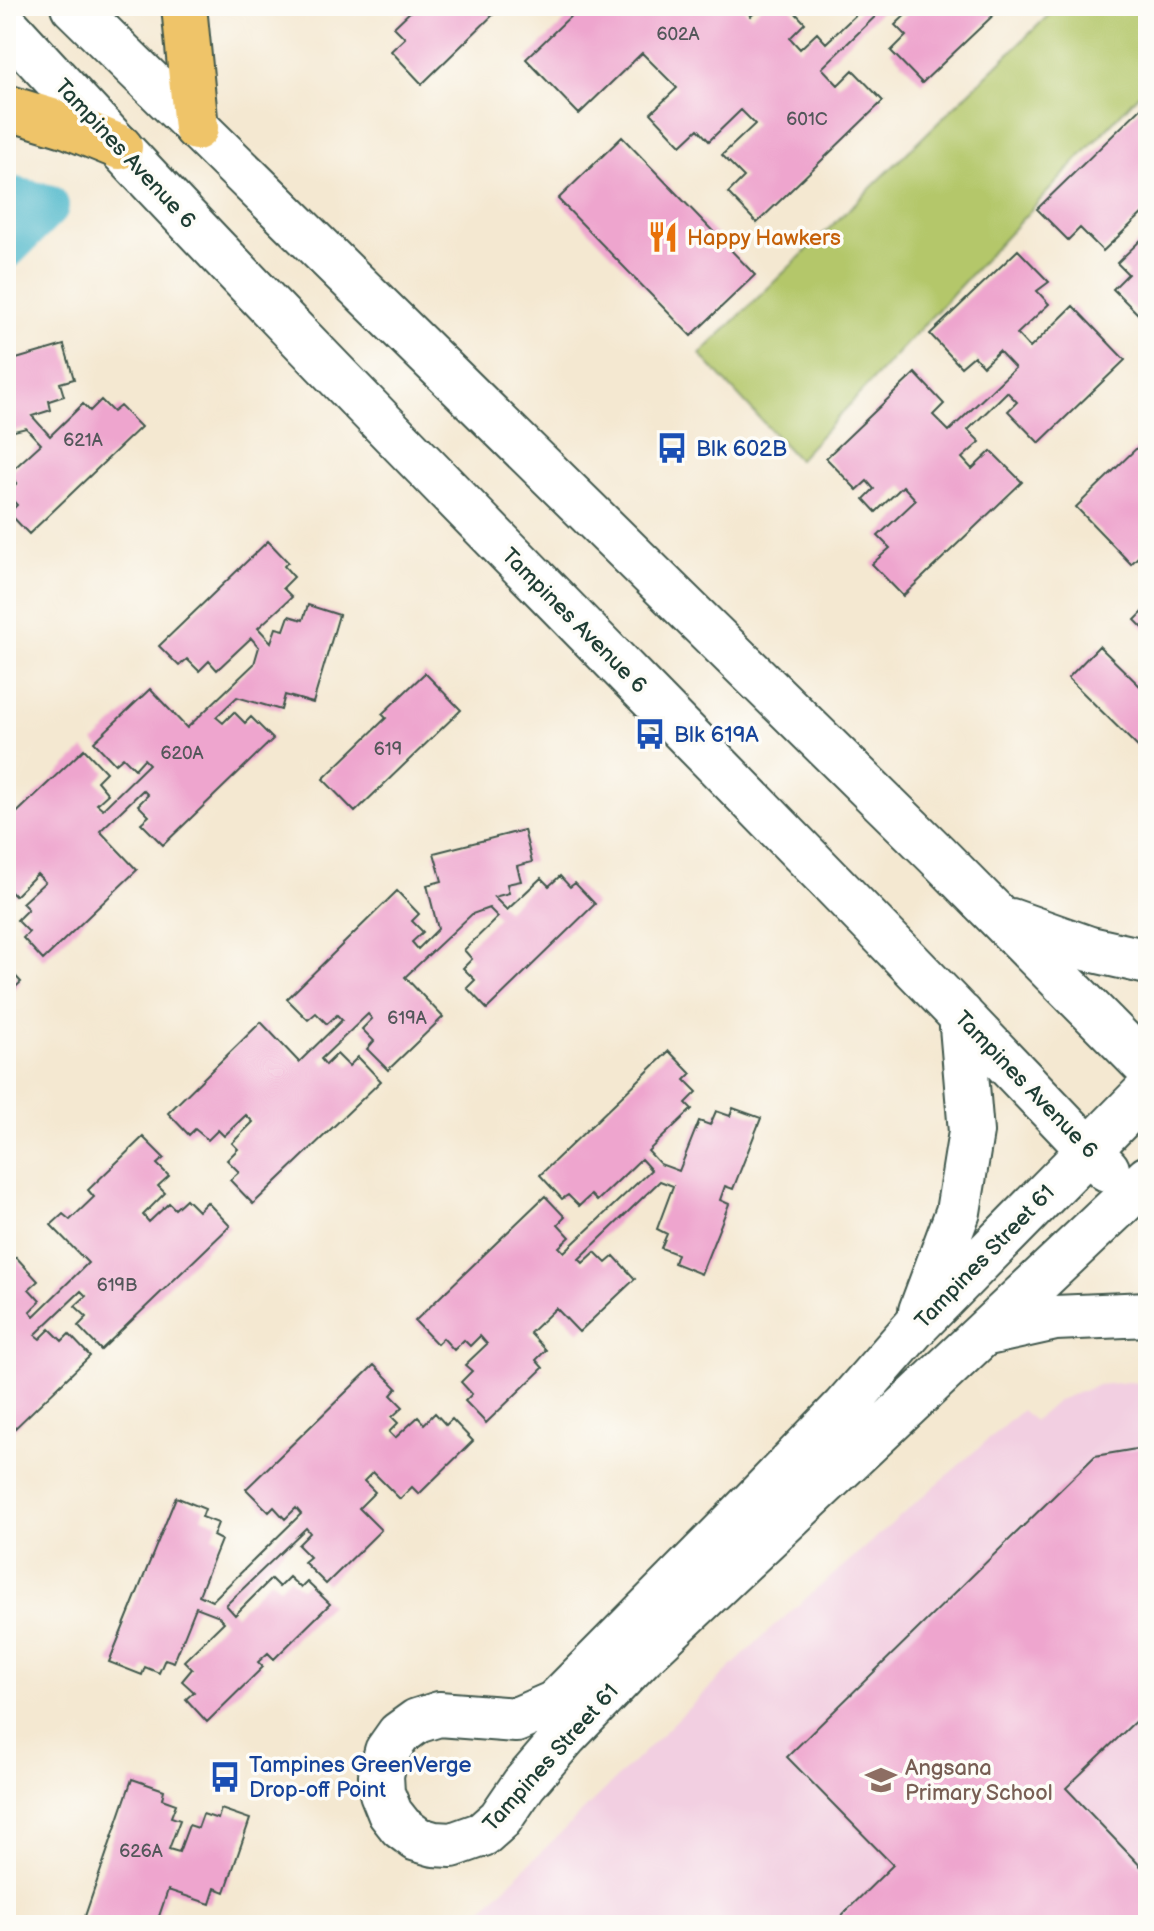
<svg xmlns="http://www.w3.org/2000/svg" width="1154" height="1931" font-family="'Balsamiq Sans',sans-serif">
<style>
.built{fill:#f2cfe1}
.green{fill:#b4c76b;stroke:#6a8250;stroke-width:2}
.lines{fill:none;stroke-linecap:round;stroke-linejoin:round}
.canal{stroke:#4db7ca;stroke-width:44}
.building{fill:#eea5ce}
.minor-casing{stroke:#3f574c;stroke-width:48}
.major-casing{stroke:#3f574c;stroke-width:48}
.minor{stroke:#fff;stroke-width:44}
.major{stroke:#efc469;stroke-width:44}
.labels{text-anchor:middle;stroke-width:7;stroke-linejoin:round;paint-order:stroke}
.number-label{font-size:18px;fill:#53575a}
.street-label{font-size:22px;fill:#1f3d34;stroke:#fdfcf7}
.food-label{font-size:22px;fill:#c56008;stroke:#fdfcf7;text-anchor:start}
.transit-label{font-size:22px;fill:#164399;stroke:#fdfcf7;text-anchor:start}
.education-label{font-size:22px;fill:#785e54;stroke:#fdfcf7;text-anchor:start}
</style>
<rect width="100%" height="100%" fill="#fdfcf7"/>
<filter id="ink" filterUnits="userSpaceOnUse"><feTurbulence type="fractalNoise" baseFrequency=".0125" numOctaves="2"/><feDisplacementMap in="SourceGraphic" scale="16" xChannelSelector="R" yChannelSelector="G"/><feConvolveMatrix kernelMatrix="1 2 1 2 8 2 1 2 1" color-interpolation-filters="sRGB"/></filter>
<filter id="wash" filterUnits="userSpaceOnUse"><feTurbulence type="fractalNoise" baseFrequency=".006" numOctaves="4" result="noise"/><feDisplacementMap in="SourceGraphic" scale="32" xChannelSelector="R" yChannelSelector="G"/><feGaussianBlur stdDeviation="1.8" result="paint"/><feColorMatrix in="noise" values="0 0 0 0 0 0 0 0 0 0 0 0 0 0 0 0 0 1.4 0 .05"/><feComposite in="paint" operator="in"/></filter>
<g filter="url(#wash)">
<rect width="100%" height="100%" fill="#f4e8d1"/>
<path class="built" d="M1129,1382L1148,1384V1925H466L764,1635L1022,1410L1034,1421L1058,1400L1098,1385Z"/>
<path class="green" d="M1058,6H1148V84L798,460L700,354Z"/>
<g class="lines">
<path class="canal" d="M6,197L47,206L6,247"/>
</g>
<g id="blocks">
<path class="building" d="M416,6H502L422,84L391,51L405,38L394,27Z
M581,6H741L751,16L762,6H789L805,23L790,38L800,49L817,33L826,43L865,6H886L822,68L838,85L853,70L883,101L757,223L728,193L744,177L722,155L755,124L741,110L709,141L698,129L681,145L651,113L677,88L642,53L579,114L526,59Z
M915,6H1003L922,83L891,51L906,36L895,25Z
M1148,101V214L1145,211L1103,251L1080,228L1068,240L1037,209Z
M622,137L755,275L691,336L558,199Z
M1148,233V324L1113,289L1128,274L1117,263Z
M1018,250L1049,282L1037,291L1049,304L1017,334L1030,348L1073,306L1125,360L1039,443L1008,411L1017,402L1007,392L968,430L980,442L962,458L972,469L991,451L1022,482L903,596L872,564L890,548L878,536L916,500L903,486L876,512L864,499L874,489L867,481L857,490L826,458L915,373L944,404L933,415L949,431L1015,368L999,351L983,366L974,356L961,367L930,334Z
M64,345L74,379L60,383L64,396L49,401L51,410L32,416L50,436L83,404L90,411L101,400L113,412L120,406L141,427L29,534L9,513L17,505L6,493L17,483L8,474L41,444L26,428L6,433V362Z
M1148,437V547L1131,564L1076,507Z
M268,541L288,562L284,566L294,577L283,588L292,597L258,628L271,642L276,628L284,630L289,616L303,620L308,605L339,615L313,703L285,695L281,710L237,697L216,717L223,723L234,712L245,723L251,717L273,739L163,845L141,823L149,816L138,805L148,795L143,790L100,831L137,870L43,960L23,938L29,932L17,920L28,909L22,903L45,882L37,874L15,896L9,890L6,893V823L84,749L106,772L97,781L108,794L97,804L103,809L149,764L144,759L135,769L123,757L115,764L94,742L150,689L187,728L254,664L259,647L251,638L217,670L209,661L199,671L187,659L179,666L159,646Z
M1148,607V633L1135,620Z
M1099,646L1148,694V757L1068,678Z
M425,673L461,710L355,812L323,779L386,718L382,714Z
M524,830L532,862L517,866L521,881L507,884L509,893L494,897L507,910L541,878L549,886L560,876L570,887L575,883L595,904L487,1009L467,988L475,980L463,968L472,959L464,950L498,917L489,908L472,914L405,977L443,1017L388,1070L367,1049L374,1041L362,1029L372,1019L368,1014L321,1059L326,1065L337,1054L349,1066L358,1057L381,1081L253,1204L230,1180L239,1172L227,1160L238,1149L232,1143L253,1122L246,1115L224,1136L218,1130L208,1140L195,1129L189,1135L168,1113L261,1022L299,1062L342,1020L337,1015L327,1024L316,1013L308,1020L287,999L397,891L419,914L412,921L423,932L412,942L418,949L438,929L427,885L442,881L434,853Z
M6,966L21,982L6,996Z
M669,1051L691,1074L685,1080L697,1092L686,1103L692,1109L648,1151L660,1164L679,1171L699,1121L710,1125L716,1111L730,1116L733,1108L761,1118L733,1189L725,1186L720,1200L729,1204L701,1274L674,1263L677,1254L661,1248L667,1234L657,1229L673,1186L660,1181L579,1259L583,1263L595,1252L606,1263L614,1256L635,1279L579,1332L556,1308L530,1333L546,1350L536,1360L543,1368L486,1423L465,1401L472,1394L461,1382L472,1371L465,1365L487,1344L480,1336L470,1346L464,1340L454,1350L443,1338L437,1344L415,1321L545,1196L565,1217L558,1224L570,1237L559,1247L564,1252L651,1170L641,1159L597,1201L591,1195L579,1206L568,1195L562,1199L540,1175Z
M143,1137L164,1158L157,1164L169,1176L158,1186L165,1193L143,1215L149,1222L169,1203L175,1209L186,1199L198,1211L207,1202L230,1226L101,1350L78,1326L87,1317L75,1306L86,1296L81,1291L35,1335L40,1339L50,1329L62,1341L69,1334L90,1356L6,1437V1266L16,1257L38,1281L29,1289L40,1301L30,1311L34,1316L88,1263L51,1225L63,1214L70,1220L94,1197L88,1190Z
M374,1365L397,1388L391,1395L403,1407L392,1417L398,1423L389,1432L395,1438L418,1417L424,1424L435,1413L446,1425L452,1419L473,1441L419,1494L412,1487L400,1499L373,1472L364,1481L375,1492L359,1508L381,1530L326,1584L304,1562L310,1557L298,1545L310,1533L306,1528L226,1605L235,1615L271,1579L279,1587L289,1577L301,1588L307,1582L330,1604L274,1659L268,1653L258,1662L263,1667L207,1722L186,1699L194,1692L182,1681L192,1669L184,1661L224,1622L217,1615L196,1607L174,1662L165,1659L159,1673L145,1667L142,1675L109,1662L176,1497L205,1509L202,1517L218,1523L213,1536L221,1540L199,1595L212,1601L301,1514L296,1508L285,1519L274,1507L269,1512L246,1489Z
M1148,1447V1709L1066,1788L1148,1874V1925H832L893,1865L787,1757L1095,1456Z
M132,1779L164,1790L162,1799L176,1804L171,1817L180,1820L169,1849L179,1852L189,1825L198,1828L203,1814L218,1819L221,1809L250,1819L225,1892L215,1888L210,1904L168,1890L156,1925H82Z"/>
</g>
</g>
<g filter="url(#ink)">
<use href="#blocks" fill-opacity="0" stroke="#3f574c" stroke-width="2"/>
<g class="lines">
<defs>
<path id="minor" d="M73,6L936,854L1148,1068
M6,25C364,416 744,784 1107,1169
M1011,921L1090,949L1148,962
M1148,1090L914,1328L844,1408L733,1523L555,1703L516,1720L439,1714L417,1721L399,1734L387,1751L381,1775L382,1793L390,1813L401,1827L417,1839L434,1844L452,1845L483,1834L500,1819L524,1784L566,1735L641,1657L1148,1178
M921,1311L958,1212L971,1132L961,1015
M983,1334L1055,1318L1148,1314"/>
<path id="major" d="M184,6L196,128
M6,107L68,126L120,147"/>
</defs>
<use href="#minor" class="minor-casing"/>
<use href="#major" class="major-casing"/>
<use href="#minor" class="minor"/>
<use href="#major" class="major"/>
</g>
</g>
<defs>
<symbol id="restaurant-bare" viewBox="-9 -9 18 18"><path d="M-5-6h1v4h1v-4h1v4h1v-4h1v5L-1.5 .5V6h-2V.5L-5-1ZM5-6V6H3V1.5H1.5Q1.5-4 5-6Z" fill="#e8710a" stroke="#fdfcf7" stroke-width="2.5" paint-order="stroke"/></symbol>
<symbol id="bus-bare" viewBox="-9 -9 18 18"><path d="M-5-6H5V4H4V6H2V4H-2V6H-4V4H-5ZM-3.5-4V0h7V-4ZM-3.5 1.2v1.5H-2V1.2ZM2 1.2v1.5H3.5V1.2Z" fill="#1a4fb4" stroke="#fdfcf7" stroke-width="2.5" paint-order="stroke"/></symbol>
<symbol id="school-bare" viewBox="-9 -9 18 18"><path d="M0-5L7-2L0 1L-7-2ZM-4 1L0 2.5L4 1V4Q0 6-4 4Z" fill="#8d6e63" stroke="#fdfcf7" stroke-width="2.5" paint-order="stroke"/></symbol>
</defs>
<g fill-rule="evenodd">
<use href="#restaurant-bare" x="641" y="215" width="44" height="44"/>
<use href="#bus-bare" x="650" y="426" width="44" height="44"/>
<use href="#bus-bare" x="628" y="712" width="44" height="44"/>
<use href="#bus-bare" x="203" y="1755" width="44" height="44"/>
<use href="#school-bare" x="859" y="1758" width="44" height="44"/>
</g>
<g class="labels">
<g class="number-label">
<text x="678" y="40">602A</text>
<text x="807" y="125">601C</text>
<text x="83" y="446">621A</text>
<text x="388" y="755">619</text>
<text x="182" y="759">620A</text>
<text x="407" y="1024">619A</text>
<text x="117" y="1291">619B</text>
<text x="141" y="1857">626A</text>
</g>
<g class="street-label">
<text transform="translate(126 153) rotate(47)" y="8">Tampines Avenue 6</text>
<text transform="translate(575 620) rotate(45)" y="8">Tampines Avenue 6</text>
<text transform="translate(1027 1084) rotate(46)" y="8">Tampines Avenue 6</text>
<text transform="translate(984 1256) rotate(-46)" y="8">Tampines Street 61</text>
<text transform="translate(550 1757) rotate(-48)" y="8">Tampines Street 61</text>
</g>
<g class="food-label">
<text x="687" y="245">Happy Hawkers</text>
</g>
<g class="transit-label">
<text x="696" y="456">Blk 602B</text>
<text x="674" y="742">Blk 619A</text>
<text x="249" y="1772">Tampines GreenVerge<tspan x="249" dy="25">Drop-off Point</tspan></text>
</g>
<g class="education-label">
<text x="905" y="1775">Angsana<tspan x="905" dy="25">Primary School</tspan></text>
</g>
</g>
<rect width="1154" height="1931" fill="none" stroke="#fdfcf7" stroke-width="32"/>
</svg>
